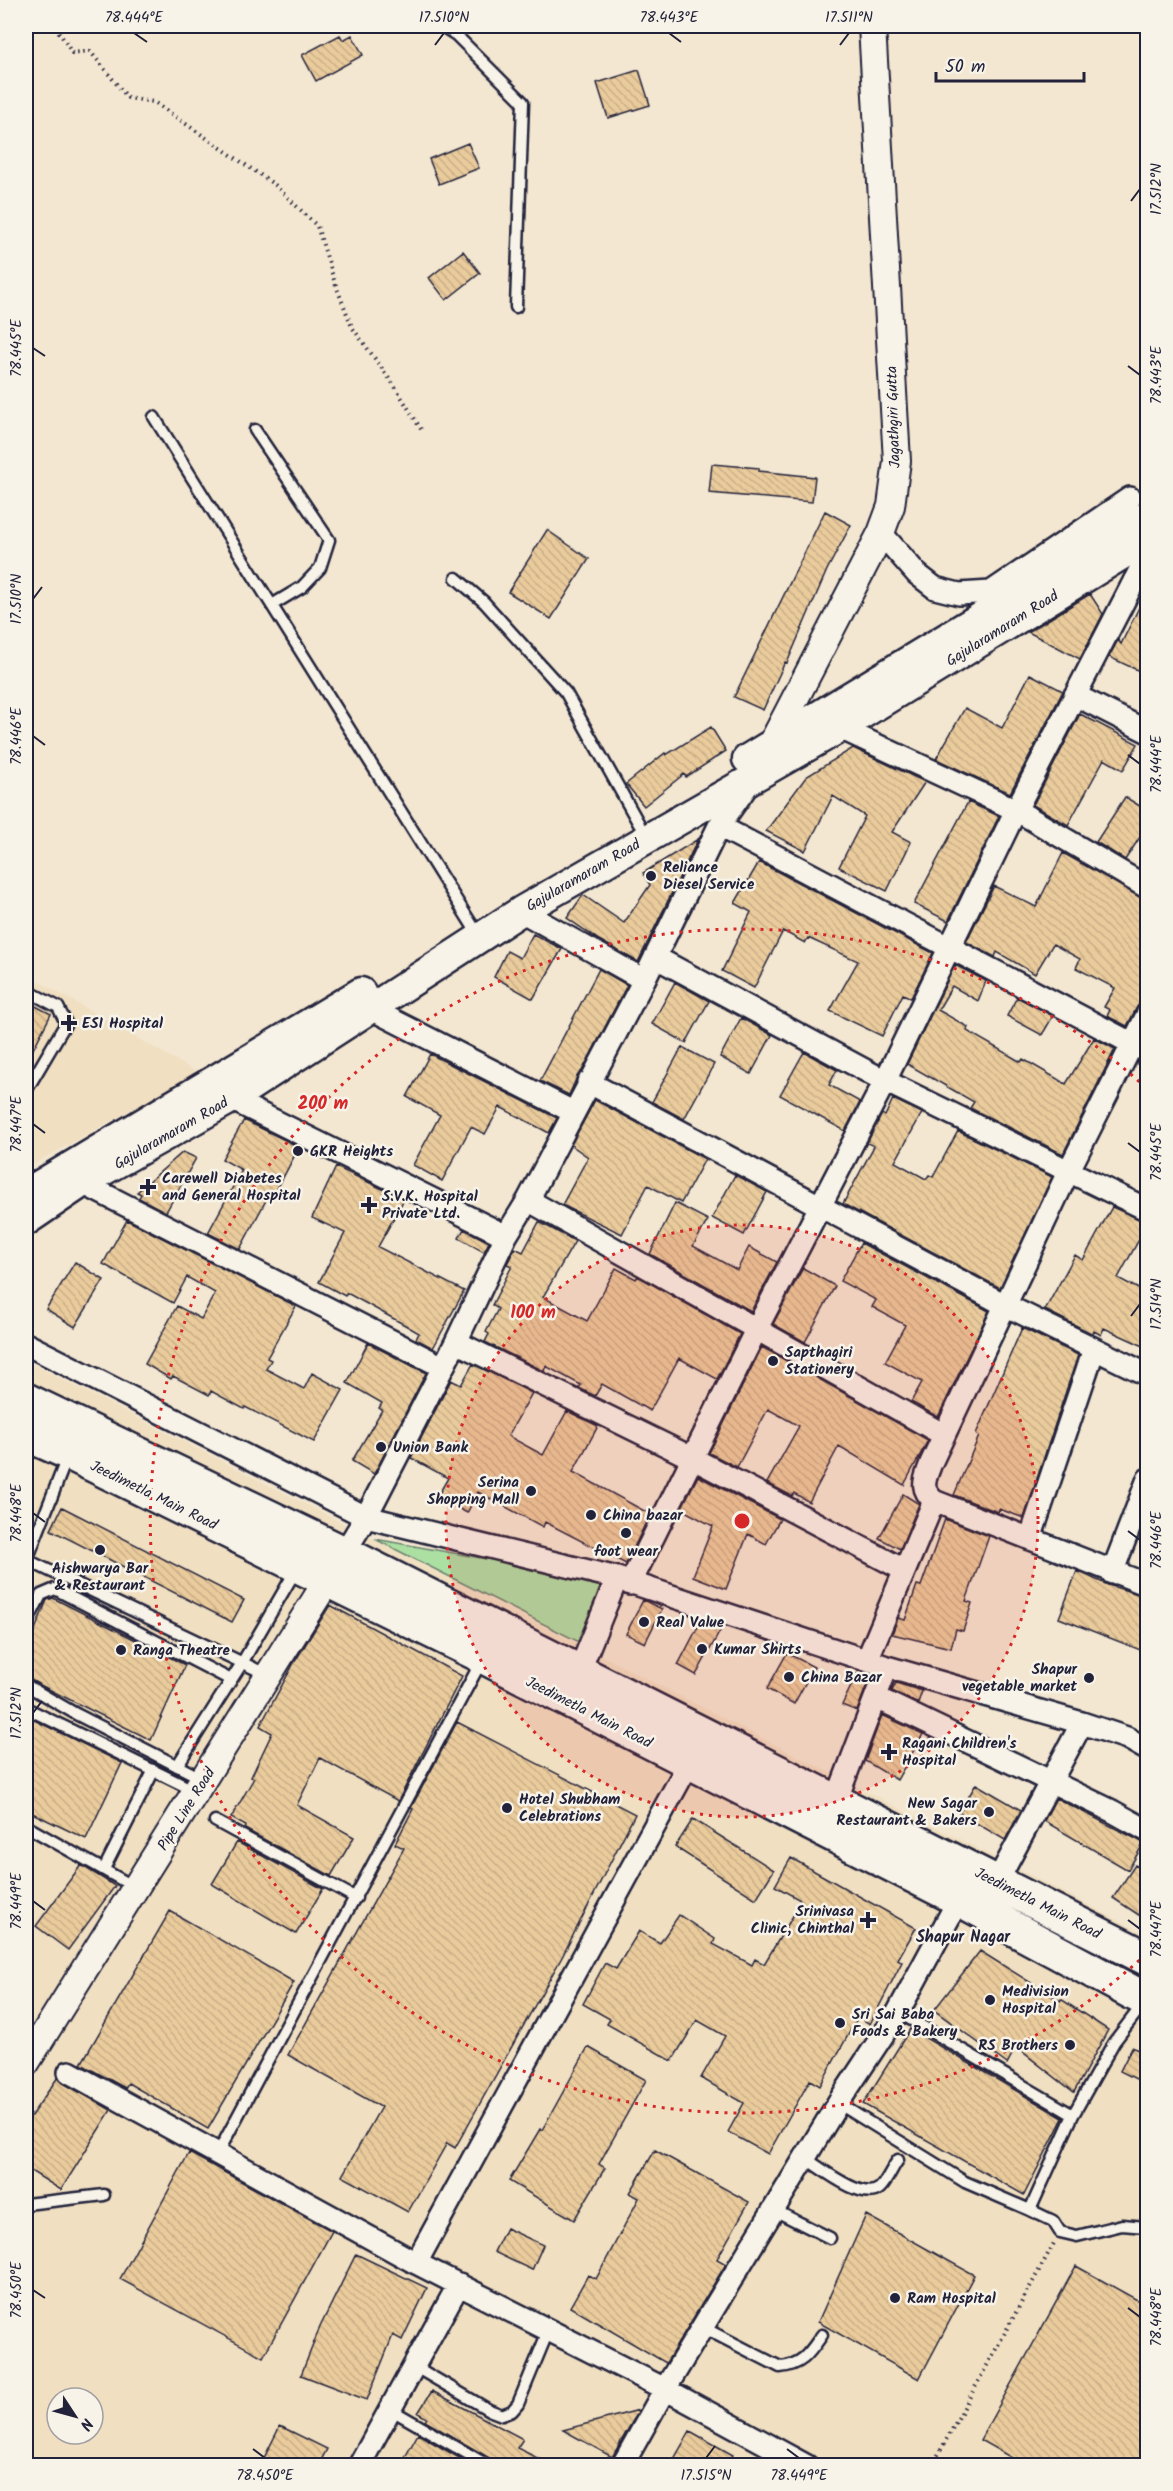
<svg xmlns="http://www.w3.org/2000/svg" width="1173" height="2491" font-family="Kalam,sans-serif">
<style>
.built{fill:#f0dfc1;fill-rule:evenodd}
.park{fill:#ace0a3;stroke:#67816f;stroke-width:1.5}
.building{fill:url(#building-back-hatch);stroke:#22223b;stroke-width:1.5}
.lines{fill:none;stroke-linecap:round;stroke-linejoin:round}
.service-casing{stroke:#22223b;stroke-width:15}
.minor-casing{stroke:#22223b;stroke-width:26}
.tertiary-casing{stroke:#22223b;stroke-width:30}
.secondary-casing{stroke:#22223b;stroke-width:33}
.primary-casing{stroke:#22223b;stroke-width:38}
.path{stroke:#22223b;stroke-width:4;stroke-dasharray:1.5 4.5;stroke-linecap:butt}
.service{stroke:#f7f3e8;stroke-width:10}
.minor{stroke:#f7f3e8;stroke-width:21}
.tertiary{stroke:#f7f3e8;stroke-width:26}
.secondary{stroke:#f7f3e8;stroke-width:28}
.primary{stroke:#f7f3e8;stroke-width:33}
.ticks{fill:none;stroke:#22223b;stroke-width:2}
.ring{fill:none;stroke:#d62828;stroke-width:3;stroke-dasharray:3 6}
.poi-dot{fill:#22223b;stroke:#f7f3e8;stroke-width:2}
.labels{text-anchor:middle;stroke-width:5;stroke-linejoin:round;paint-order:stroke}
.street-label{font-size:15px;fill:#22223b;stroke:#f7f3e8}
.poi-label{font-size:15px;font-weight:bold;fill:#22223b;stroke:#f7f3e8;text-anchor:start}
.neighbourhood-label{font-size:16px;font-weight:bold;fill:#22223b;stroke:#f7f3e8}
.centre{fill:#d62828;stroke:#f7f3e8;stroke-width:3}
.ring-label{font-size:18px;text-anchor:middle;font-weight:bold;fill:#d62828;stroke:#f7f3e8;stroke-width:5;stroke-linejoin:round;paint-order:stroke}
.neatline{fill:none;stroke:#22223b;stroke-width:2}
.ticks-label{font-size:15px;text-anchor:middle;fill:#22223b}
</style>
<defs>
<pattern id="building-back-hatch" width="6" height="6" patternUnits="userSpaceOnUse" patternTransform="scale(1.5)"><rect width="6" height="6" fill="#eacb9c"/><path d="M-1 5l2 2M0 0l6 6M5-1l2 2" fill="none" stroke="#c8ae87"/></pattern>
</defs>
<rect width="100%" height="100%" fill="#f3e7d1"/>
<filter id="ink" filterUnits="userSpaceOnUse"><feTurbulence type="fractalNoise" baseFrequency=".0167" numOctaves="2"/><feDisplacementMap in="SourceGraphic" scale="12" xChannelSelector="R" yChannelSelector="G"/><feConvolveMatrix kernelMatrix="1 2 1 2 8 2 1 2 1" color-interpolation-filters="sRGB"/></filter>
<g filter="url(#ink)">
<path class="built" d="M26,974L198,1073L26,1168Z
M26,1361L1147,1935V2465H26ZM57,2398H93V2434H57Z"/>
<path class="park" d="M375,1539L609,1581L585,1645Z"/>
<path class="building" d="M340,35L343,40L352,35L363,55L316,81L302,55Z
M639,70L650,105L608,118L597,83Z
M468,143L479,168L439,184L429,159Z
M463,251L480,273L446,300L429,278Z
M712,464L759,468V471L815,477L812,502L709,493Z
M825,511L851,525L827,570L787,663L785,662L763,710L734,697Z
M547,530L589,559L551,619L508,592Z
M1148,589V675L1109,657L1118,640L1121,644Z
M1090,594L1103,614L1080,659L1028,632Z
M1030,674L1063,691L1010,793L936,759L965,708L1002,728Z
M1080,714L1138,744L1123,770L1104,759L1068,825L1033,805Z
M711,727L726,751L686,777L684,774L644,806L626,784L665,753L666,755Z
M853,748L925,782L892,832L911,842L887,891L839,867L865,816L833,796L805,851L766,831L806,777Z
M1125,797L1148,811V825L1125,860L1096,842Z
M968,802L999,816L948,921L914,904Z
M698,839L638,962L599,940L567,918L583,895L624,923L650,885L643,873Z
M1063,853L1148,901V993L1137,1007L1127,1026L1107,1016L1110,1010L1104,1007L1115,988L1076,968L1080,959L1053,944L1035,974L997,952L995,957L966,942L994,886L1036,907Z
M759,862L933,953L911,998L903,994L882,1036L830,1011L858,961L808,938L805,943L783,931L754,988L722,971L751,912L735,903Z
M533,934L562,949L533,999L494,977L507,951L520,958Z
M955,965L986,981L978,1001L952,986L938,1010L968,1027L967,1031L1021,1062L1023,1059L1066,1084L1094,1038L1115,1049L1063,1154L970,1108L974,1102L907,1064Z
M599,969L627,985L582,1071L577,1077L569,1095L540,1081Z
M675,982L709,1001L686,1043L652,1024Z
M1017,997L1053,1016L1042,1035L1007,1016Z
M26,1001L51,1014L26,1063Z
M741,1018L772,1035L751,1074L720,1057Z
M682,1047L714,1064L684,1119L652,1102Z
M804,1052L837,1070L829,1085L860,1102L845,1131L780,1095Z
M430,1054L557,1118L549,1133L500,1107L485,1134L471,1127L442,1181L413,1165L440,1115L407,1097Z
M893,1099L922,1113L895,1162L926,1179L929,1175L933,1177L958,1131L1052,1177L1000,1288L843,1204L874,1146L867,1143L882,1114L885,1116Z
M595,1100L705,1159L681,1203L648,1185L622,1234L562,1205L588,1157L571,1145Z
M244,1120L299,1147L275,1193L271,1191L240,1249L208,1233L242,1170L222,1159Z
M183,1152L196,1158L166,1212L139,1198L141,1194L137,1192Z
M336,1167L404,1199L378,1247L464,1291L433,1348L416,1339L419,1333L405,1325L347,1293L345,1296L319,1282L345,1233L312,1218Z
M735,1175L767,1192L744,1235L712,1218Z
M675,1203L708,1220L693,1246L737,1270L749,1247L777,1262L751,1311L650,1254Z
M1112,1207L1148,1223L1118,1278L1148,1294V1348L1104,1328L1101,1335L1094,1331L1093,1334L1045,1310L1075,1255L1083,1260Z
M127,1220L296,1306L267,1358L271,1360L266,1369L304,1389L312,1373L343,1390L314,1442L245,1407L244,1409L211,1391L209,1395L173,1376L171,1379L145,1364L177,1306L201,1319L215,1293L187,1277L173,1303L103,1264Z
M539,1222L575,1241L543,1297L587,1321L616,1268L636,1279L638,1276L740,1334L717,1379L679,1358L650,1411L602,1384L595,1396L579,1388L581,1385L546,1366L544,1371L485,1342L489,1334L486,1332L498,1309L492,1305L512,1266L507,1264L515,1248L523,1252Z
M464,1229L489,1242L484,1252L459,1238Z
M861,1243L989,1311L938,1417L911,1402L922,1382L885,1362L905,1325L872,1307L876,1300L840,1281Z
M75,1262L104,1280L75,1327L46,1309Z
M803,1268L835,1286L805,1342L773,1324Z
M1022,1328L1078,1355L1024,1518L999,1509L998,1512L954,1495L979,1436L976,1434Z
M368,1343L426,1373L374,1474L352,1461L382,1410L379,1408L382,1403L347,1383Z
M762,1347L928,1440L904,1485L839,1446L809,1502L794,1493L792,1496L767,1483L799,1426L768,1409L737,1467L709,1453Z
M473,1364L532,1393L508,1436L543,1455L567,1411L598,1426L573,1472L650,1514L626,1564L545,1522L543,1527L478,1492L467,1513L437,1497L448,1478L411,1458L451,1380L461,1385Z
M698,1476L780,1519L766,1544L748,1534L726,1589L693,1576L713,1526L681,1509Z
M903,1494L919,1504L900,1549L879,1538Z
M62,1507L244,1600L232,1622L51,1530Z
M945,1519L989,1536L966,1601L972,1603L963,1631L956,1629L951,1648L892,1634L898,1618L905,1620L917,1585L921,1586Z
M1077,1571L1108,1585L1148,1597V1653L1059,1618Z
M53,1598L185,1665L151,1740L26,1678V1652L47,1600Z
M643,1600L662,1609L645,1643L626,1634Z
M330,1605L462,1676L398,1801L320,1758L297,1805L354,1837L331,1876L245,1829L246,1826L231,1818L254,1778L251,1777L272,1733L260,1726L294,1663Z
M701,1621L720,1631L696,1675L678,1665Z
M787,1653L814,1667L794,1704L767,1689Z
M857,1674L869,1679L857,1711L842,1705Z
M896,1683L922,1691L918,1703L892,1691Z
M882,1715L923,1734L897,1780L865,1761Z
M26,1716L122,1763L86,1839L26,1810Z
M457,1722L635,1814L562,1957L455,2148L447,2143L408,2212L342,2176L381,2107L288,2055L404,1848L395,1844L413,1809L411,1808Z
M976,1784L1021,1810L1005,1840L959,1813Z
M1056,1798L1144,1843L1128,1870L1044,1821Z
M693,1819L774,1870L756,1899L675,1847Z
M237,1842L323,1889L296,1934L212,1884Z
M791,1858L916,1928L898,1959L902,1962L870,2024L858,2017L820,2086L810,2080L768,2154L728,2132L744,2103L701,2078L725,2036L697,2020L672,2061L607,2024L610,2019L583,2004L605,1963L616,1969L639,1931L660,1943L679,1915L715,1939L713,1944L752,1965L755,1959L764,1964L802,1901L775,1886Z
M81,1865L115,1886L68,1950L36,1926Z
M1135,1865L1148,1873V1921L1113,1898Z
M170,1911L294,1982L208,2129L128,2083L125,2088L81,2064Z
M980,1951L1060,2001L1061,1999L1108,2030L1074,2092L1016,2047L1007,2064L934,2010Z
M910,2029L1063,2118L1024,2195L863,2104Z
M588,2047L646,2080L599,2164L605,2168L574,2220L509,2181L540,2129L542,2130Z
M1132,2047L1148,2055V2085L1120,2071Z
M58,2077L63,2083L111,2110L61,2190L26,2168V2123Z
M655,2150L749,2202L717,2259L726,2264L666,2363L570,2307L588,2275L596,2279L639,2198L630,2193Z
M189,2153L332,2231L263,2357L120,2279Z
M866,2215L974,2275L919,2379L818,2322Z
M506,2228L543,2245L532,2270L494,2252Z
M356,2254L427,2288L402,2340L393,2335L367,2400L301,2375L320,2327Z
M1076,2266L1148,2306V2466H1026L980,2440Z
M432,2391L523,2439L517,2448L554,2466H496L493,2460L425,2421L427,2418L418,2413Z
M639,2410L612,2457L563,2430Z
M280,2426L327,2449L318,2466H260Z
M690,2431L733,2455L726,2466H670Z
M418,2434L473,2466H400Z"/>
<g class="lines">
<defs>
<path id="service" d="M442,26L456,35L523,102L516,307
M154,417L472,925
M255,430L329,540L320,568L302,587L272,605
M456,578L484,602L566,693L639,824
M26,990L58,1007L66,1023L26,1091
M68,1455L27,1560L268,1675
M26,1625L41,1595L55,1589L231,1680
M26,1685L76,1714L203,1779
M26,1708L195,1791
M177,1766L242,1663L297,1568
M215,1821L356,1898
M26,1826L136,1888
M104,1869L154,1770
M898,2012L1073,2115L1030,2210L1053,2221L1060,2232L1077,2236L1122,2225L1146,2227
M838,2103L965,2182L1030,2210
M1073,2115L1114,2042L1143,2004
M218,2153L482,1660
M805,2158C821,2168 864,2203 880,2188C887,2181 892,2168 898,2160
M26,2204L104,2195
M774,2210L830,2238
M702,2327L780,2367C803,2365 810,2352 822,2335
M414,2366L489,2410L502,2415L512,2411L518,2404L549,2329
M390,2409L489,2466"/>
<path id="minor" d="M881,533L917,574L935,588L959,594L991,592L1130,498
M1075,695L1148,732
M840,728L1016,810L1148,888
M719,826L1148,1052
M521,911L644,980
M655,957L885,1081L1148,1210
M371,1009L573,1112
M588,1082L1005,1305L1148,1375
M231,1099L506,1236
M82,1183L443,1367
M528,1200L944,1435
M456,1342L692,1458L904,1570
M26,1344L366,1517L617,1578L887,1667L1082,1723L1127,1738L1148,1750
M934,1501L1148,1585
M1030,1539L1094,1349
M344,1553L366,1517L456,1342L506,1236L528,1200L644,980L719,826L750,782
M1112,1573L1148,1479
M630,1584L756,1330L885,1081L1016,810L1143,564
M867,1660L934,1501C919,1487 925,1480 931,1463L1069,1170L1148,1013
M579,1672L617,1578
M877,1698L1112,1811L1148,1831
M836,1801L887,1667
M997,1882L1082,1723
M69,2072L416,2263L665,2389L807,2466
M416,2263L689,1763
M359,2466L459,2284
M622,2466L665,2389L838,2103L898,2012L959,1899"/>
<path id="tertiary" d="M770,747L881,533L891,506L897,461L872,26
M26,2063L337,1565"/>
<path id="secondary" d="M747,759L1148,515
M26,1193L361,992
M26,1221L82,1183L231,1099L521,911L840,728L1148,539"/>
<path id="primary" d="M26,1400L344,1553L1148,1959
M26,1434L69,1453L484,1657L959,1899L1148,2001"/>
</defs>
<use href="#service" class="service-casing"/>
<use href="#minor" class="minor-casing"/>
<use href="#tertiary" class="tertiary-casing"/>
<use href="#secondary" class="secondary-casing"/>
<use href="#primary" class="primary-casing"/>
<path class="path" d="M58,26L59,32L72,53L90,51L128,98L154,102L275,185L317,226L335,283L352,327L394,385L422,431
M932,2466L1054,2243"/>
<use href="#service" class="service"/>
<use href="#minor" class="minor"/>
<use href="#tertiary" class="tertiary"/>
<use href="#secondary" class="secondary"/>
<use href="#primary" class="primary"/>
</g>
</g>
<path class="ticks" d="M134,33L147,42M669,33L681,42M435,45L444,33M840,45L849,33M1131,201L1140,189M33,348L45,356M1128,366L1140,375M33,599L42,587M33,736L45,745M1128,755L1140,764M33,1124L45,1133M1128,1143L1140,1152M1131,1316L1140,1304M33,1513L45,1522M1128,1531L1140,1540M33,1713L42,1701M33,1901L45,1910M1128,1920L1140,1929M33,2290L45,2298M1128,2308L1140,2317M253,2449L265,2458M787,2449L799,2458M706,2458L715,2446"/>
<circle cx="742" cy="1521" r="296" fill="#d62828" fill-opacity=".12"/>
<g class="ring">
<circle cx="742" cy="1521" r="296"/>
<path d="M1146 1954A592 592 0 1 1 1146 1088"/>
</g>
<g class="poi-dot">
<circle cx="651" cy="876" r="6"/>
<path d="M66 1014h6v6h6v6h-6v6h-6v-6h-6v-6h6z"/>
<circle cx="298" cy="1151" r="6"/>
<path d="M145 1178h6v6h6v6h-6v6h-6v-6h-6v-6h6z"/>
<path d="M366 1196h6v6h6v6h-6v6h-6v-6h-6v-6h6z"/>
<circle cx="773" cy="1361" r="6"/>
<circle cx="381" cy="1447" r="6"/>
<circle cx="531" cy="1491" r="6"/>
<circle cx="591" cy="1515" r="6"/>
<circle cx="626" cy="1533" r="6"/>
<circle cx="100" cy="1550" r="6"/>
<circle cx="644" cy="1622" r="6"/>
<circle cx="702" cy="1649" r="6"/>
<circle cx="121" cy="1650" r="6"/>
<circle cx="789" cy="1677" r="6"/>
<circle cx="1089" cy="1678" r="6"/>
<path d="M886 1743h6v6h6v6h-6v6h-6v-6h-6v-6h6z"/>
<circle cx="507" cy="1808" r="6"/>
<circle cx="989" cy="1812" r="6"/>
<path d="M865 1911h6v6h6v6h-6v6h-6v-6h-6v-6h6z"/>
<circle cx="990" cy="2000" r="6"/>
<circle cx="840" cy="2023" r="6"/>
<circle cx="1070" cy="2045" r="6"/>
<circle cx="895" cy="2298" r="6"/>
</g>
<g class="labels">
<g class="street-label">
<text transform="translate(893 417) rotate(-92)" y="5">Jagathgiri Gutta</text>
<text transform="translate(1002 628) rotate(-32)" y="5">Gajularamaram Road</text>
<text transform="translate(583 875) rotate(-30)" y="5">Gajularamaram Road</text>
<text transform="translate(171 1133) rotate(-30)" y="5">Gajularamaram Road</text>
<text transform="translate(154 1495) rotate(26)" y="5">Jeedimetla Main Road</text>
<text transform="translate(589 1712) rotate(27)" y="5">Jeedimetla Main Road</text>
<text transform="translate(186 1809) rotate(-58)" y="5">Pipe Line Road</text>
<text transform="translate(1038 1903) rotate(27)" y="5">Jeedimetla Main Road</text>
</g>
<g class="poi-label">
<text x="663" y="872">Reliance<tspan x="663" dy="17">Diesel Service</tspan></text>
<text x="82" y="1028">ESI Hospital</text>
<text x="310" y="1156">GKR Heights</text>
<text x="162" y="1183">Carewell Diabetes<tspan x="162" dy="17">and General Hospital</tspan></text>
<text x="382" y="1201">S.V.K. Hospital<tspan x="382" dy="17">Private Ltd.</tspan></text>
<text x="785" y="1357">Sapthagiri<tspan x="785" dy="17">Stationery</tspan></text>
<text x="393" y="1452">Union Bank</text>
<text x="519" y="1487" text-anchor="end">Serina<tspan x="519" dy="17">Shopping Mall</tspan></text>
<text x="603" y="1520">China bazar</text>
<text x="626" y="1556" text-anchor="middle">foot wear</text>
<text x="100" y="1573" text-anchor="middle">Aishwarya Bar<tspan x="100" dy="17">&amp; Restaurant</tspan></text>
<text x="656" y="1627">Real Value</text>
<text x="714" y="1654">Kumar Shirts</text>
<text x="133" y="1655">Ranga Theatre</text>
<text x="1077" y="1674" text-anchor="end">Shapur<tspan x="1077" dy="17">vegetable market</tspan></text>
<text x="801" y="1682">China Bazar</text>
<text x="902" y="1748">Ragani Children's<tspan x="902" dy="17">Hospital</tspan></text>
<text x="519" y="1804">Hotel Shubham<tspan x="519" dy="17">Celebrations</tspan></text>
<text x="977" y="1808" text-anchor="end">New Sagar<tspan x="977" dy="17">Restaurant &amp; Bakers</tspan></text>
<text x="854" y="1916" text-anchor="end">Srinivasa<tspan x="854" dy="17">Clinic, Chinthal</tspan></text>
<text x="1002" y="1996">Medivision<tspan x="1002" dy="17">Hospital</tspan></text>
<text x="852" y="2019">Sri Sai Baba<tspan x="852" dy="17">Foods &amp; Bakery</tspan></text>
<text x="1058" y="2050" text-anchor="end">RS Brothers</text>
<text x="907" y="2303">Ram Hospital</text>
</g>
<g class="neighbourhood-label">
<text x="963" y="1942">Shapur Nagar</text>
</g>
</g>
<circle cx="742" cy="1521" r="9" class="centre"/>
<g class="ring-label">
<text x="323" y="1109">200 m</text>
<text x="533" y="1318">100 m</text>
</g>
<rect width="1173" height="2491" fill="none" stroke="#f7f3e8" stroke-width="66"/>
<g transform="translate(75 2416) rotate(126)"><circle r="28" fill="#f7f3e8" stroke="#a29fa3" stroke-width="1.5"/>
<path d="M0-4.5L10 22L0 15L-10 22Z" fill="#22223b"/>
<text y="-9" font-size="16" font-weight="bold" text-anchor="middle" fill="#22223b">N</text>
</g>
<path d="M936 72v9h148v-9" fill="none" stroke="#22223b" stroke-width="3"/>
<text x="945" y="72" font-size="18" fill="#22223b" stroke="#f7f3e8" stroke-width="4.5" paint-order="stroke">50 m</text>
<rect x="33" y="33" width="1107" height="2425" class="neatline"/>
<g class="ticks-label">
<text x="134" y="22">78.444°E</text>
<text x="444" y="22">17.510°N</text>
<text x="669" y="22">78.443°E</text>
<text x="849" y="22">17.511°N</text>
<text transform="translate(1156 189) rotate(-90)" y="5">17.512°N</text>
<text transform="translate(16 348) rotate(-90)" y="5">78.445°E</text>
<text transform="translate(1156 375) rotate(-90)" y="5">78.443°E</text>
<text transform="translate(16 599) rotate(-90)" y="5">17.510°N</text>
<text transform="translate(16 736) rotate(-90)" y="5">78.446°E</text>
<text transform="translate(1156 764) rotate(-90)" y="5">78.444°E</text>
<text transform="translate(16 1124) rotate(-90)" y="5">78.447°E</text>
<text transform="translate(1156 1152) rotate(-90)" y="5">78.445°E</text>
<text transform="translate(1156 1304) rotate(-90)" y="5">17.514°N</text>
<text transform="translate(16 1513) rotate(-90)" y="5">78.448°E</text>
<text transform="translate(1156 1540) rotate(-90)" y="5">78.446°E</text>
<text transform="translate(16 1713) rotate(-90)" y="5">17.512°N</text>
<text transform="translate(16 1901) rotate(-90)" y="5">78.449°E</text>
<text transform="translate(1156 1929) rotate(-90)" y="5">78.447°E</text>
<text transform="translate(16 2290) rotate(-90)" y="5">78.450°E</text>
<text transform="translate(1156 2317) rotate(-90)" y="5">78.448°E</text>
<text x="265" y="2480">78.450°E</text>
<text x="706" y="2480">17.515°N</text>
<text x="799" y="2480">78.449°E</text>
</g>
</svg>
